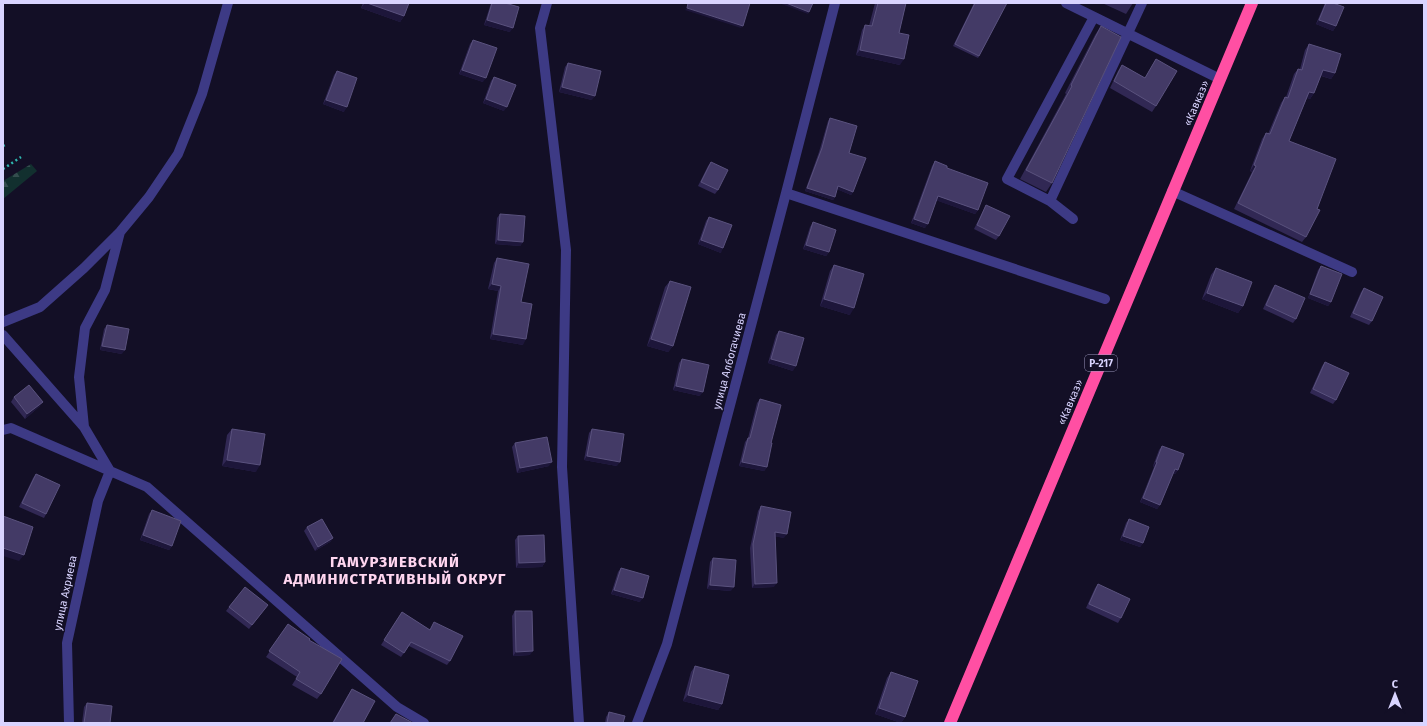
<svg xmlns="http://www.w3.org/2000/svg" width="1427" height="726" font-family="'Fira Sans',sans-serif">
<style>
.forest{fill:url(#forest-firs)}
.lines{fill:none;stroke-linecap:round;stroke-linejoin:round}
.path{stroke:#2fb8b0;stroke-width:2.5;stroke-dasharray:2 3;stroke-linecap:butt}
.minor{stroke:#3d3a85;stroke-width:10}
.highway{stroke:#ff4fa3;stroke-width:12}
.wall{fill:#312854}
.shaded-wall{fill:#1d163a}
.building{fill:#433a66;stroke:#5a527e}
.labels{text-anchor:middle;stroke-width:3;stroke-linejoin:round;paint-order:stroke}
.shield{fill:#130f26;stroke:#9e99be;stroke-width:1}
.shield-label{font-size:10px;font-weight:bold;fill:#d9d4ff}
.street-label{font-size:11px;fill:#d9d4ff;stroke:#130f26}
.district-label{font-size:15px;font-weight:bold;letter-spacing:1px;fill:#ffd6f0;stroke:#130f26}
</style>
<defs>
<pattern id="forest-firs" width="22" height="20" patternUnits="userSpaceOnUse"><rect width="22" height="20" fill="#12302f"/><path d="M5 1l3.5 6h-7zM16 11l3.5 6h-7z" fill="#344d4e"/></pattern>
</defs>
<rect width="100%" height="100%" fill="#130f26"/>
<path class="forest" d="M31,164L37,171L3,199V181Z"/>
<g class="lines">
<path class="path" d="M3,146L7,144
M3,169L21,157"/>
<path class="minor" d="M547,3L540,28L566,250L562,467L579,723
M1066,3L1220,79
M1172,191L1352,272
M786,193L1105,299
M1050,201L1007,179L1094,17
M1073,219L1050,201L1142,3
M3,322L40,307L84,268L120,232L149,197L178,154L202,94L228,3
M3,335L84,427L110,471L147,487L397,707L424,723
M84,427L79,377L85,328L105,290L120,232
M3,430L11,428L110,471L98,501L67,643L69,723
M637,723L667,644L786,193L835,3"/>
<path class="highway" d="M950,723L1252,3"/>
</g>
<path class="wall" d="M363,3H409L404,16L400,22L361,8Z
M491,3H505L510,32L484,25Z
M875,3H906L899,33L900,65L856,55L862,30L865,25L869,26Z
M974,3H1007L978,58L953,46Z
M1102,3H1133L1126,14Z
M1325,3H1333L1336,26L1333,31L1316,24Z
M1101,26L1052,183L1046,192L1020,179L1066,94L1065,93L1095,35Z
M473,40L483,82L459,74L470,44Z
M1309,44L1335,73L1331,79L1321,76L1314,93L1310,99L1307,98L1289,141L1306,237L1302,242L1234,209L1252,172L1250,171L1262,139L1266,133L1268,134L1281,103L1285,97H1286L1294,74L1298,69H1300L1305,50Z
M1156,59V106L1152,112L1110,88L1118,71L1122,65L1145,78Z
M568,63L592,100L559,92L565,67Z
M337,71L344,112L323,104L334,75Z
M494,77L504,111L483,103L491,81Z
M830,118L849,153L853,192L851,195L837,189L835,197L833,200L805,191L819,152L828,121Z
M935,161L947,168L978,210L975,214L936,200L925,228L911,223L932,166Z
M711,162L718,190L715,194L698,186L708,166Z
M986,205L999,236L996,240L974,229Z
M500,214L523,242L520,246L495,244L497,218Z
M709,217L721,253L698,244L706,221Z
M813,222L829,252L826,256L803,249L810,227Z
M497,258L521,302L523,345L490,339L498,291L488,289L494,263Z
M834,265L850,315L820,306L830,271Z
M1321,266L1331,302L1328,306L1308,298L1318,270Z
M1216,268L1243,306L1238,313L1202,299L1211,275Z
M670,281L673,346L668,352L647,346L665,287Z
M1275,285L1296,319L1293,323L1263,309L1272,289Z
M1364,288L1372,321L1369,325L1350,317L1361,292Z
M107,325L122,354L100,350L104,329Z
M779,331L793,371L768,363L776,335Z
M682,359L700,396L673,390L679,363Z
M1325,362L1336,400L1333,404L1310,393L1322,366Z
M14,397L40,406L25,419L11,402Z
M760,399L771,443L767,467L764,471L739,466L745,442L748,438L757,403Z
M232,429L256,472L222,466L227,435Z
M592,429L617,466L584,460L589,433Z
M515,443L549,466L517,473L512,447Z
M1162,446L1178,470L1175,474L1173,473L1160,505L1157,509L1140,502L1154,467L1153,466L1159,450Z
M36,474L46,514L44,518L19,507L33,478Z
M761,506L784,538L775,536L774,587L752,588L750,548L758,511Z
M152,510L172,546L169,550L140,540L149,514Z
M1129,519L1143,543L1140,547L1120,540L1126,523Z
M307,527L333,538L330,542L315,551L304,531Z
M518,536L545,562L542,567L516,568L515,540Z
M713,558L731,591L707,589L710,562Z
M621,568L640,602L611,594L618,572Z
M1098,584L1121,618L1118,623L1086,608L1095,588Z
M268,605L249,629L226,611L229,607Z
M515,611L530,655L513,656L512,616Z
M402,612L430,630L434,622L450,661L447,665L409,646L401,657L381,645Z
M288,624L309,640L321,694L317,699L292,685L297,677L266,657Z
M695,666L722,704L718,710L683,701L691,672Z
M891,672L905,717L901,723L875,714L887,678Z
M352,689L363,723H332L348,695Z
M87,703L110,723H82L84,707Z
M609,712L623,723H605L606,717Z"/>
<path class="shaded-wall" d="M365,3H367L404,16L400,22L361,8Z
M779,3H786L809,12L808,14Z
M687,8L743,26L741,28L685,10Z
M487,20L513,28L510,32L484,25Z
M1319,20L1336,26L1333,31L1316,24Z
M860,50L904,59L900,65L856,55Z
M462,70L486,78L483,82L459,74Z
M1323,70L1335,73L1331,79L1319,75Z
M562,87L595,96L592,100L559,92Z
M1309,92L1314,93L1310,99L1305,97Z
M486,99L507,107L504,111L483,103Z
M326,100L347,107L344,112L323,104Z
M1254,165L1256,166L1252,172L1250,171Z
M838,186L853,192L851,195L836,189Z
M807,188L835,197L833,200L805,191Z
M938,196L978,210L975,214L935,200Z
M914,219L928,224L925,228L911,223Z
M498,240L523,242L520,246L495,244Z
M701,240L723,248L721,253L698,244Z
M806,245L829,252L826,256L803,249Z
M492,284L501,286L498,291L488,289Z
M1207,293L1243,306L1238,313L1202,299Z
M1310,294L1331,302L1328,306L1308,298Z
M824,299L854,308L850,315L820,306Z
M493,334L526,339L523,345L490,339Z
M651,339L673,346L668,352L647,346Z
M102,346L125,350L122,354L100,350Z
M771,359L796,366L793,371L768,363Z
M676,386L703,392L700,396L673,390Z
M43,402L40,406L25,419L27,414Z
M587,456L620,462L617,466L584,460Z
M227,460L260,465L256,472L222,466Z
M552,462L549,466L517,473L520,468Z
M742,462L767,467L764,471L739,466Z
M1156,462H1157L1154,467L1153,466Z
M1175,469L1178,470L1175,474L1172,473Z
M1143,498L1160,505L1157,509L1140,502Z
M775,532L787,534L784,538L772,536Z
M143,535L172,546L169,550L140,540Z
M1123,536L1143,543L1140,547L1120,540Z
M333,538L330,542L315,551L318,547Z
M3,548L24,555L19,561L3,556Z
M545,562L542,567L516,568L519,563Z
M777,583L774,587L752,588L755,584Z
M710,585L734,587L731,591L707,589Z
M614,590L643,598L640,602L611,594Z
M533,651L530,655L513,656L516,652Z
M688,695L722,704L718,710L683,701Z
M879,708L905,717L901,723L875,714Z"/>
<path class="building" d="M367,3H409L404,16Z
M492,3H505L519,7L513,28L487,20Z
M688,3H750L743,26L687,8Z
M786,3H813L809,12Z
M878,3H906L899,33L909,35L904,59L860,50L865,25L872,26Z
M975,3H1007L979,56L955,44Z
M1326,3H1333L1344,7L1336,26L1319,20Z
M1101,26L1121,37L1052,183L1026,170L1072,86L1071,85Z
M473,40L497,48L486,78L462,70Z
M1309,44L1341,54L1335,73L1323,70L1314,93L1309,92L1289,141L1336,159L1317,209L1320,210L1306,237L1238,203L1256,166L1254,165L1266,133L1270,134L1285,97L1288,98L1298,69L1302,70Z
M1156,59L1177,71L1156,106L1114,81L1122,65L1145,78Z
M568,63L601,71L595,96L562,87Z
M337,71L357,78L347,107L326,100Z
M494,77L516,85L507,107L486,99Z
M830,118L857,126L849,153L866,158L853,192L838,186L835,197L807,188L822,148Z
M935,161L947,166V168L988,183L978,210L938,196L928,224L914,219Z
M711,162L728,170L718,190L701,182Z
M986,205L1010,216L999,236L977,225Z
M500,214L525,216L523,242L498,240Z
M709,217L732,225L723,248L701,240Z
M813,222L836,230L829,252L806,245Z
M497,258L529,264L521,302L532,304L526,339L493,334L501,286L492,284Z
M834,265L864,274L854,308L824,299Z
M1321,266L1342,274L1331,302L1310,294Z
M1216,268L1252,282L1243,306L1207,293Z
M670,281L691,287L673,346L651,339Z
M1275,285L1305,298L1296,319L1266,305Z
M1364,288L1383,297L1372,321L1353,313Z
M107,325L129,329L125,350L102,346Z
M779,331L804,338L796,366L771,359Z
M682,359L709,365L703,392L676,386Z
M1325,362L1349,373L1336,400L1313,389Z
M29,385L43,402L27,414L14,397Z
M760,399L781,405L771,443H772L767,467L742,462L748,438H750Z
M232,429L265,434L260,465L227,460Z
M592,429L624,434L620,462L587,456Z
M547,437L552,462L520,468L515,443Z
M1162,446L1184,454L1178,470L1175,469L1160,505L1143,498L1157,462H1156Z
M36,474L60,485L46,514L22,503Z
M761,506L791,512L787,534L775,532L777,583L755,584L753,544Z
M152,510L181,521L172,546L143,535Z
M3,516L33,527L24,555L3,548Z
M322,519L333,538L318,547L307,527Z
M1129,519L1149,527L1143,543L1123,536Z
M544,535L545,562L519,563L518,536Z
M713,558L736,560L734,587L710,585Z
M621,568L649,576L643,598L614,590Z
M1098,584L1130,599L1121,618L1089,604Z
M245,587L268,605L252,625L229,607Z
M515,611H532L533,651L516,652Z
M402,612L430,630L434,622L463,636L450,661L411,642L404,653L384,640Z
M288,624L310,639L309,640L342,659L321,694L296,679L300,672L269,651Z
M695,666L729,675L722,704L688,695Z
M891,672L918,681L905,717L879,708Z
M352,689L375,701L363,723H333Z
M87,703L112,706L110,723H84Z
M609,712L625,716L623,723H607Z
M396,714L413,723H390Z"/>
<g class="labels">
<rect class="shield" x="1085" y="355" width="32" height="16" rx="3"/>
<g class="shield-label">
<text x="1101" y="367">Р-217</text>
</g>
<g class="street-label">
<text transform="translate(1196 103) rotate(-67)" y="4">«Кавказ»</text>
<text transform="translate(729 361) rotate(-75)" y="4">улица Албогачиева</text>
<text transform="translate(1070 402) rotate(-67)" y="4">«Кавказ»</text>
<text transform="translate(65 593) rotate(-78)" y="4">улица Ахриева</text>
</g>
<g class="district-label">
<text x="395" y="567">ГАМУРЗИЕВСКИЙ<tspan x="395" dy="17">АДМИНИСТРАТИВНЫЙ ОКРУГ</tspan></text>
</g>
</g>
<rect width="1427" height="726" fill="none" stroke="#d9d4ff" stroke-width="8"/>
<g transform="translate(1395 694)" stroke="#130f26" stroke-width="3" paint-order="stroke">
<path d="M0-3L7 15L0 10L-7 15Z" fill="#d9d4ff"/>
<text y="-6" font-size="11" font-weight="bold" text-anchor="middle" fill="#d9d4ff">С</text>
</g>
</svg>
